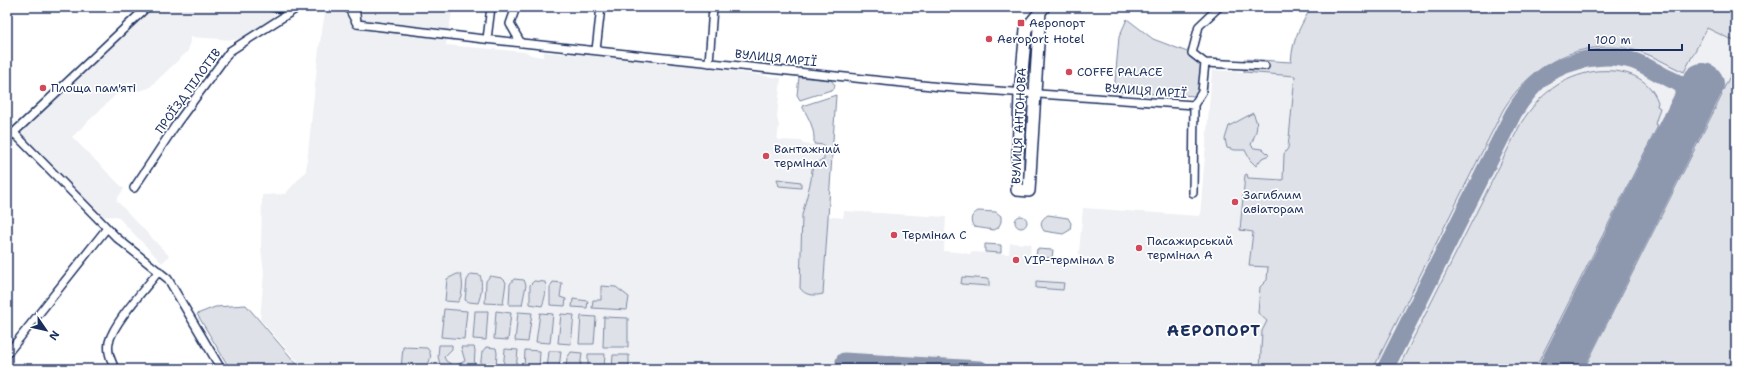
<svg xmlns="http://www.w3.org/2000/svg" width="1743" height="376" font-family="'Shantell Sans',sans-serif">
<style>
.built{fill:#eff0f4}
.green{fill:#dee1e7;stroke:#7c88a2}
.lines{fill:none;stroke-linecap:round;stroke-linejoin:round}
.taxiway{stroke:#8d97ae;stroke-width:17}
.runway{stroke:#8d97ae;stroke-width:42}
.minor-casing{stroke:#1b2f5e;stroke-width:10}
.primary-casing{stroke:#1b2f5e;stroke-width:14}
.minor{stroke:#fff;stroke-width:7}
.primary{stroke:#fff;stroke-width:11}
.poi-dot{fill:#d1495b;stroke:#fff;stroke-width:1.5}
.labels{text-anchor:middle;stroke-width:3.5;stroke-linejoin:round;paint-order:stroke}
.poi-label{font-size:12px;fill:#1b2f5e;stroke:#fff;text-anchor:start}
.street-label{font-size:12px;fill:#1b2f5e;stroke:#fff}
.district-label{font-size:16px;font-weight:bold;letter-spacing:1px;fill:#1b2f5e;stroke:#fff}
</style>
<rect width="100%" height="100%" fill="#fff"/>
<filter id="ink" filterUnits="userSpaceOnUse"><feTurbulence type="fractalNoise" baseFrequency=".025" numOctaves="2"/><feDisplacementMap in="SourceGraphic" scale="8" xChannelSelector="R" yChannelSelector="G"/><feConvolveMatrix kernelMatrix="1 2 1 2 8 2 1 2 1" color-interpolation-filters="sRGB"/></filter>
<g filter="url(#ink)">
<path class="built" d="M155,7H244L275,11L273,21L239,39L233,40L191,37L188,51L149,88L139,91L129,82L72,137L124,189L116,200L169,256L162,263L117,216L100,217L23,138L22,133L30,123Z
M326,7H453L446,45L526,52L531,55L543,57L544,52L665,62L781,78L777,117L779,126L777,140L802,141L803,144L829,146L825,216L843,218L844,211L946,217L944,251L967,253V254H970L971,252L1009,254L1010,243L1031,244L1030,257L1067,259V262L1078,264L1083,208L1200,216L1212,70L1289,75L1292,46L1296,35L1311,7H1736V369H304L260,319L264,273L261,248L262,195L285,194L306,171L319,48Z"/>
<path class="green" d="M1311,7H1736V42L1707,28L1684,72C1668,65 1651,54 1634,50C1580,38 1531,64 1503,110L1373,369H1260L1262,331L1267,321L1258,313L1260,287L1267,280L1268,267L1249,266L1253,232L1240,230L1245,175L1247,174L1248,178L1283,180L1284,154L1288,148L1295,76L1244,72V59L1291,62C1293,37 1300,28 1311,7Z
M1127,19L1153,39L1190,53V57L1202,64L1197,96L1114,92L1119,37Z
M1736,64V369H1584L1722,95L1721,94Z
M1596,71C1623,69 1648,75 1658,102L1657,106L1660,108L1655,124L1658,126L1535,369H1398L1521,123C1540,94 1561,77 1596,71Z
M799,77L831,80L835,85L834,89L800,100L797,95Z
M836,95L823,294C815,296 805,296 800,288L802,215L811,180L812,169L819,161L824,160V145L814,144C815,128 809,119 802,106Z
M1253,113C1260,127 1256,131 1251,145L1254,148L1263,149L1269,155L1262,158L1256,166L1250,160L1245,150H1235L1227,148L1225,139L1229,126Z
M777,179L801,182V188L779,186Z
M978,211L996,212L1001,216V222L998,228L994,230L974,227C969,220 971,215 978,211Z
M1048,215L1068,218L1071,223L1070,230L1063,234L1044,231C1039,224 1041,219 1048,215Z
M1015 222a6 6 0 1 1 12 0a6 6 0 1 1-12 0Z
M985,244L1001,245V253L985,252Z
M1037,249L1053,250L1052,258L1036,257Z
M457,274H460C464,281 463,295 458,302L445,301L447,279Z
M471,274L480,275C483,283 481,296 478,303L469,302L465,300L467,280Z
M490,276L502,278L506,282L503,304L485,303L486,281Z
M962,277L989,279V286L961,284Z
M514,279L524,280L526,285L522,305H509L510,284Z
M534,281L545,282C547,289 545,299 542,306L530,304V285Z
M1036,281L1064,283L1063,290L1036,288Z
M553,282L562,283L560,297L566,299L565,306L550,305V287Z
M601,286L616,287L629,297L627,310L592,308L593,300H601Z
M573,299L588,301L587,308L572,307Z
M246,305L301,369H230L197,314L215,307Z
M444,309L467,311L464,339L441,337Z
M475,311H488L486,340L473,339Z
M496,311L511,313L508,340L494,339Z
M518,312L532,313L528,342L515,341Z
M540,313L553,314L550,343L536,342Z
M561,314L574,315L571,344L558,343Z
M581,316L596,317L594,344H579Z
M604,317L628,318V347H603Z
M439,345H452V349L444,357L446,361L451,364L449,369H441L438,356Z
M403,347L427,348C434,356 429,361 426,369H401Z
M461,347H474L475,350L474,369H457V365L465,361Z
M486,347L496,348L497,353L496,369H480L482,352Z
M505,349L518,350L516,369H503Z
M525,350L540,351L539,369H524Z
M549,351H561L559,369H547Z
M571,352L582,353L580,369H566L567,358Z
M588,354H605L604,369H588Z
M613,355H629V369H612Z"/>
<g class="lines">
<path class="taxiway" d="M844,361L980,369
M1385,369L1513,114C1522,99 1532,85 1546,75C1571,59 1606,52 1634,61C1645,65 1654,71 1664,76C1674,81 1686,84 1689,97C1691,105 1686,115 1683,123"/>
<path class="runway" d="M1560,369L1703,84"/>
<defs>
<path id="minor" d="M272,7L294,10
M348,7L357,24
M355,7L357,22
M516,7L510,24L521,43
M357,24L484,39L941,87L1194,105
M487,39L491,7
M596,50L601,7
M709,63L713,7
M1205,63L1265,66
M14,133L117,238L168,279L221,369
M7,139L147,7
M134,188L177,123L230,51L294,10L296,7
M1193,193L1194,105L1202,92L1205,63L1192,53L1199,26L1219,7
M7,354L107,228
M115,369C111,360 107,352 109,342C114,322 145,289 159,271"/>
<path id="primary" d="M1040,11L1029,191L1017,190L1020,93L1026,29L1044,7"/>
</defs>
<use href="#minor" class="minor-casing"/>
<use href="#primary" class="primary-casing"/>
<use href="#minor" class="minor"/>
<use href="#primary" class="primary"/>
</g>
</g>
<g class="poi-dot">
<rect x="1017" y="19" width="8" height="8" rx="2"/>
<circle cx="989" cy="39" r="4"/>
<circle cx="1069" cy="72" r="4"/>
<circle cx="43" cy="88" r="4"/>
<circle cx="766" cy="156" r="4"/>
<circle cx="1235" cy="202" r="4"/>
<circle cx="894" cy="235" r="4"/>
<circle cx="1139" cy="248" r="4"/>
<circle cx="1016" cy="260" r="4"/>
</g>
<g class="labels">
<g class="poi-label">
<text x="1029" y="27">Аеропорт</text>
<text x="997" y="43">Aeroport Hotel</text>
<text x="1077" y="76">COFFE PALACE</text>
<text x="51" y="92">Площа пам'яті</text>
<text x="774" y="153">Вантажний<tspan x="774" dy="14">термінал</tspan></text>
<text x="1243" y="199">Загиблим<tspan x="1243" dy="14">авіаторам</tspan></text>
<text x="902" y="239">Термінал C</text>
<text x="1147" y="245">Пасажирський<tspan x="1147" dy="14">термінал A</tspan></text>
<text x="1024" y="264">VIP-термінал B</text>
</g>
<g class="street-label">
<text transform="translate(776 58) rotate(6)" y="4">ВУЛИЦЯ МРІЇ</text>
<text transform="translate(188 91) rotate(-54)" y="4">ПРОЇЗД ПІЛОТІВ</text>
<text transform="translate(1146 91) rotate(4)" y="4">ВУЛИЦЯ МРІЇ</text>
<text transform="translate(1019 126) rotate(-87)" y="4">ВУЛИЦЯ АНТОНОВА</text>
</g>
<g class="district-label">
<text x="1214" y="336">АЕРОПОРТ</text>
</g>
</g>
<rect width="1743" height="376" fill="none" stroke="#fff" stroke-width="24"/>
<rect x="12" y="12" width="1719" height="352" fill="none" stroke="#1b2f5e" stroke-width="1.5" filter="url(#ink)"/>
<g transform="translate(46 330) rotate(124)" stroke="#ffffff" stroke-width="3" paint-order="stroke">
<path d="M0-3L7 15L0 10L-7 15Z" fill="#1b2f5e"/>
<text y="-6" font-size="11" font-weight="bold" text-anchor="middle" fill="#1b2f5e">N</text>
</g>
<path d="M1589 44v6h93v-6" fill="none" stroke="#1b2f5e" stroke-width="2"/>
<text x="1595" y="44" font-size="12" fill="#1b2f5e" stroke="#ffffff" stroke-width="3" paint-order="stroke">100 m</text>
</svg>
